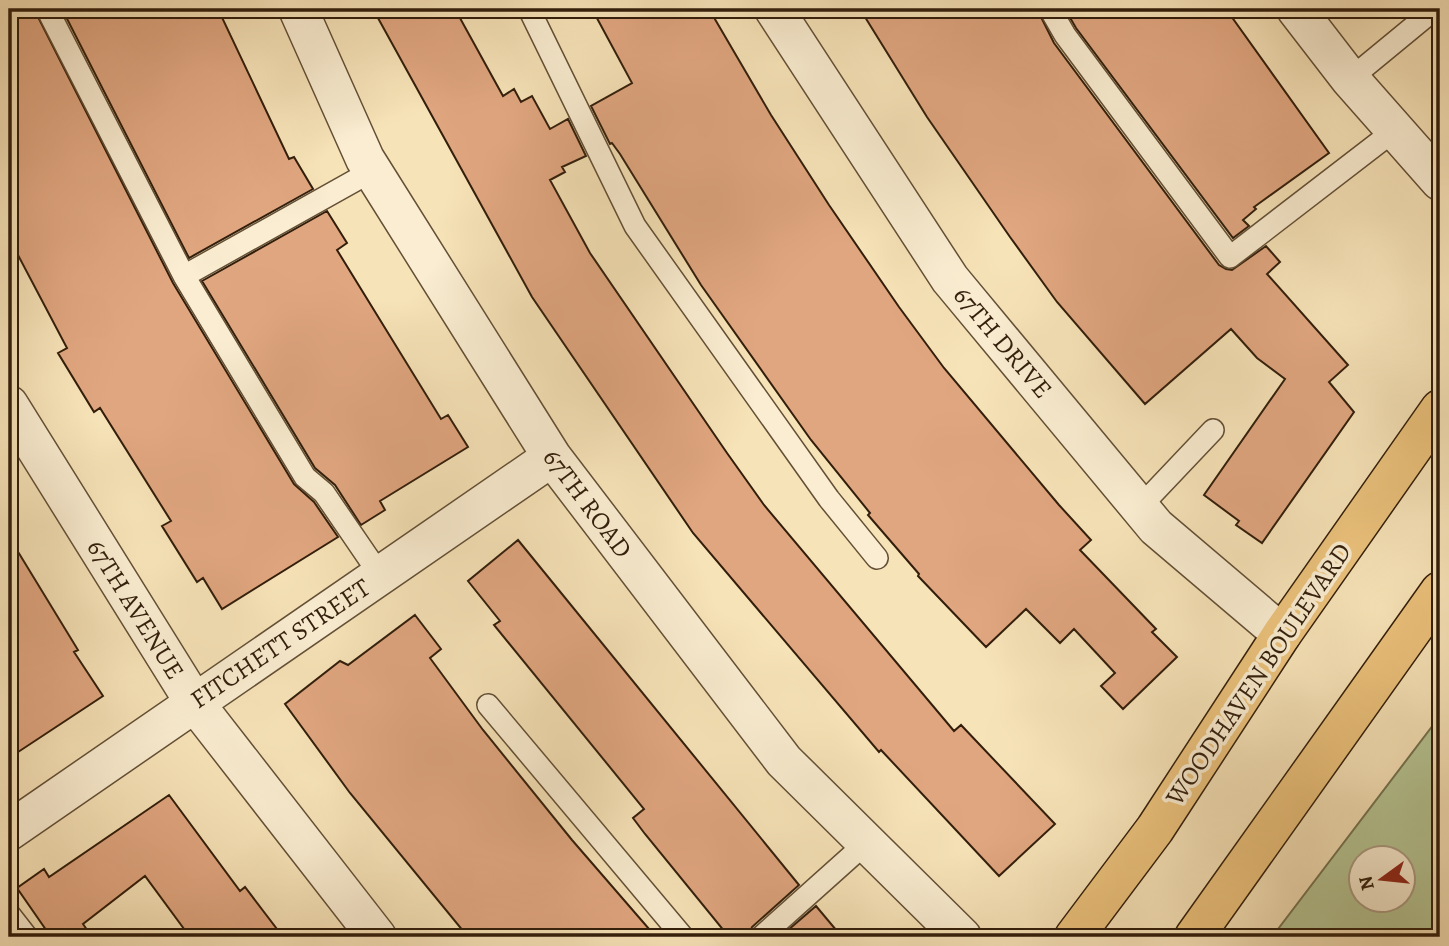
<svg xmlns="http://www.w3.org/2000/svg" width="1449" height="946" font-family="Alegreya,serif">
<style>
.green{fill:#b6c594;stroke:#747250;stroke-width:2;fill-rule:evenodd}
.building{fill:#e0a680;stroke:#321e0b;stroke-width:2}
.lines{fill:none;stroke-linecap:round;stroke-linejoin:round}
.service-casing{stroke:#634f36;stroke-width:24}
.minor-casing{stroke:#634f36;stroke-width:41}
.primary-casing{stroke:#321e0b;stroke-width:41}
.service{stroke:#faedd1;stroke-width:21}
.minor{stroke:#faedd1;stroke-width:38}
.primary{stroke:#ecc27c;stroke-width:38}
.labels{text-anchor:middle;stroke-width:7;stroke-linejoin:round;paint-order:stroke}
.street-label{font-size:26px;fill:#321e0b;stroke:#faedd1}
</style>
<rect width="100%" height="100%" fill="#f7e3b8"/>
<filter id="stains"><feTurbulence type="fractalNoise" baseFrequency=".00286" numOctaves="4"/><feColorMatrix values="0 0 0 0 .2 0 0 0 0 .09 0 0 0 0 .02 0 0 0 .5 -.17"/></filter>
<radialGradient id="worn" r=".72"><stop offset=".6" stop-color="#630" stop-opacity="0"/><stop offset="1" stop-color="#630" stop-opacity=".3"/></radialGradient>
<path class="green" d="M1440,716V937H1272ZM1362,858H1404V900H1362Z"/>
<path class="building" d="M9,9H34L173,283L294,484L314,502L338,537L222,609L203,578L197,582L162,526L171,521L100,408L94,412L58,353L67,348L9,238Z
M62,9H218L289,159L294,157L313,189L189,258Z
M373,9H455L503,96L514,89L521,102L532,96L550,129L568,119L586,156L562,167L565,172L550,180L590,253L727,453L764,505L954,731L961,725L1055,824L999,876L881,750L879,752L693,533L532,297Z
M592,9H709L771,115L829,205L899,307L944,368L1059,505L1091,540L1080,550L1156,629L1152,632L1177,657L1123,709L1101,686L1115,673L1074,629L1060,643L1026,609L986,647L918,576L919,574L868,515L870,513L811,440L701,285L620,154L612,143L610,144L591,106L632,83Z
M860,9H1037L1054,43L1219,265L1226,269L1232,270L1266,246L1280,262L1267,274L1348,365L1329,382L1354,412L1262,543L1236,525L1239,521L1204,495L1285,379L1257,358L1231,329L1145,404L1057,302L1010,237L927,117Z
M1065,9H1226L1329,153L1254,207L1256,209L1243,220L1249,226L1233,238L1076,28Z
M327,211L347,243L337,250L441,419L448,415L468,447L380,501L385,510L361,525L335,485L315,468L202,281Z
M9,537L78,650L74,652L103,696L9,758Z
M518,540L799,885L752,927L748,937H729L645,834L633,818L644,809L494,625L500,621L468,581Z
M415,615L441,649L430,658L483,730L572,840L656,937H468L350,793L285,704L340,661L348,665Z
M169,795L240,891L245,887L283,937H190L145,876L83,924L92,937H51L17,888L44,869L49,877Z
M816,906L842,937H780Z"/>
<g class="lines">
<defs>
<path id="service" d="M47,9L184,276L305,477L324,493L380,575
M529,9L635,226L829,499L877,558
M1050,9L1065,35L1230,257L1395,130
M1350,79L1435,9
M184,276L372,171
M1140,507L1213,430
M488,705L683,937
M9,914L27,937
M761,937L866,843"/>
<path id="minor" d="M298,9L365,159L552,457L784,761L962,937
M774,9L950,279L1156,527L1282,634
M1296,9L1350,79L1440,181
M9,405L194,702L377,937
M9,831L552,457"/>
<path id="primary" d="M1074,937L1155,829L1282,634L1440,409
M1194,937L1440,591"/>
</defs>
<use href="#service" class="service-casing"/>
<use href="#minor" class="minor-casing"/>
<use href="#primary" class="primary-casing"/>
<use href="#service" class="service"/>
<use href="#minor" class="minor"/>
<use href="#primary" class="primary"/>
</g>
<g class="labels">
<g class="street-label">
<text transform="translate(1003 342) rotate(50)" y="9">67TH DRIVE</text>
<text transform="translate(588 503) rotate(53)" y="9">67TH ROAD</text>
<text transform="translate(136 609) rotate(58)" y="9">67TH AVENUE</text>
<text transform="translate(280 643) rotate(-34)" y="9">FITCHETT STREET</text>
<text transform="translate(1258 674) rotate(-56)" y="9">WOODHAVEN BOULEVARD</text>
</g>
</g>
<rect width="1449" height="946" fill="none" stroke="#f7e3b8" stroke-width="35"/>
<rect x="10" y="10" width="1428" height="925" fill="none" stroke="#321e0b" stroke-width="3.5"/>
<rect x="18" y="18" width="1414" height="911" fill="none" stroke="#321e0b" stroke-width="2"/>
<g transform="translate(1382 879) rotate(255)"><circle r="33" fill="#faedd1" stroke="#aa9a82" stroke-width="2"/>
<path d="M0-5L12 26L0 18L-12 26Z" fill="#8f2418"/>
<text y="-10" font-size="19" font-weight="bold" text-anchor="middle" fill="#321e0b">N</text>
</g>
<rect width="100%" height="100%" filter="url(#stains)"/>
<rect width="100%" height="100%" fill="url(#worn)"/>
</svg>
